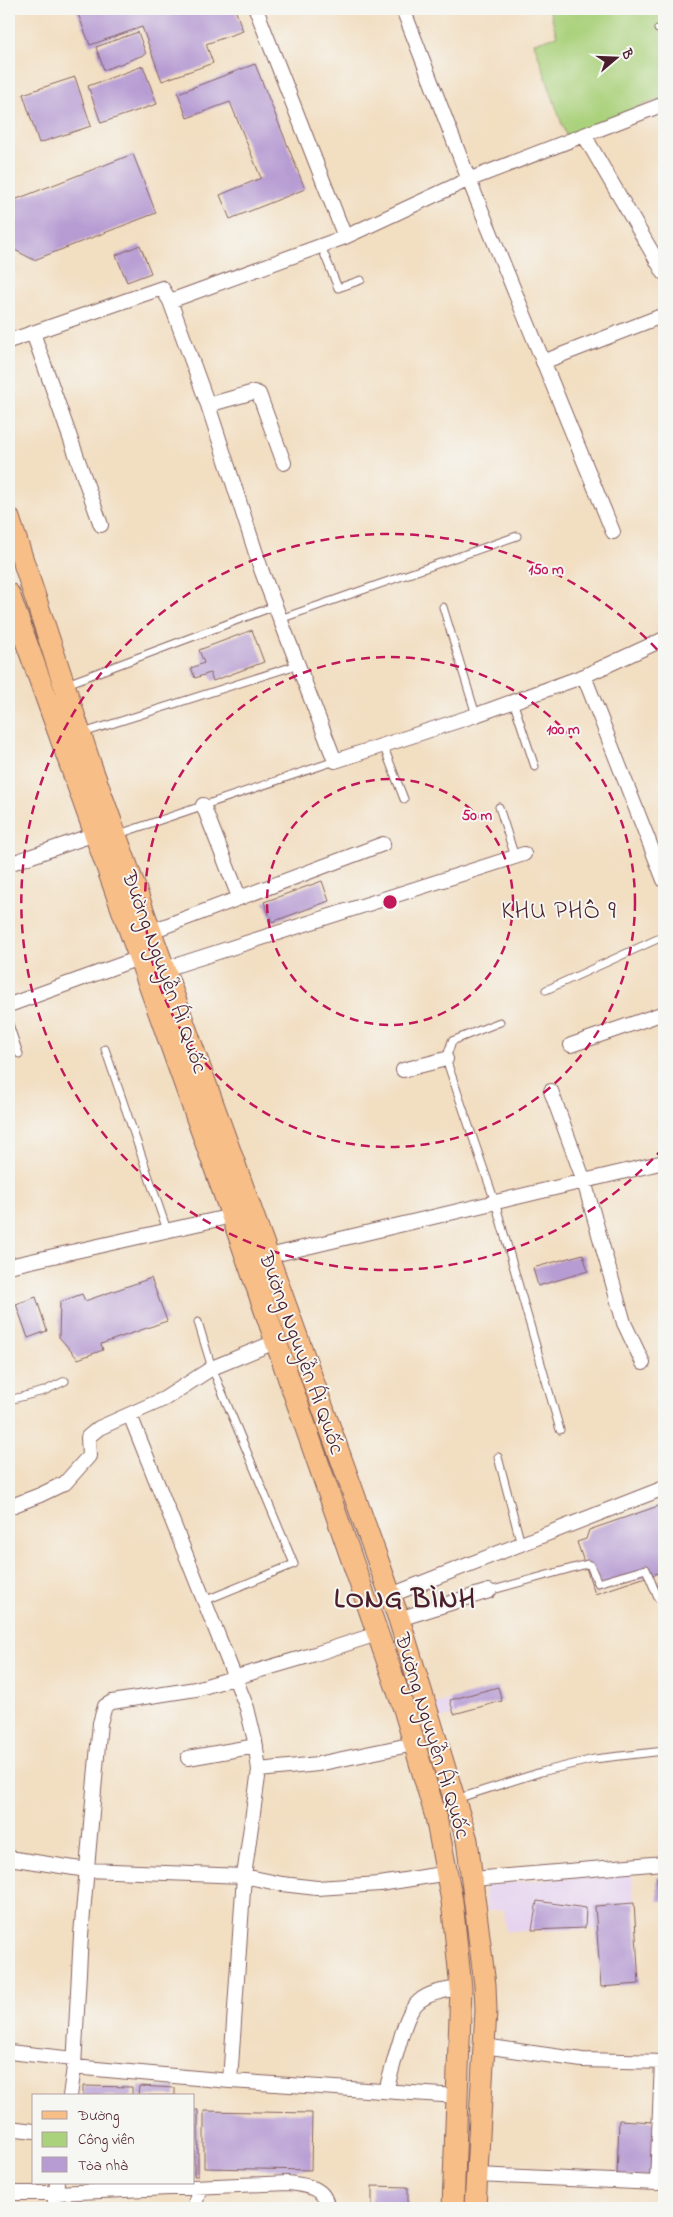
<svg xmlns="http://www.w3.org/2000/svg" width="673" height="2217" font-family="'Indie Flower',sans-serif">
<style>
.built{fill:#e6d3f0}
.green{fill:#aad17b;stroke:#7a7853}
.building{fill:#b79cd3}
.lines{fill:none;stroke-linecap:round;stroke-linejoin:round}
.service-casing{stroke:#856260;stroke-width:9}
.minor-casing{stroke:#856260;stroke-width:16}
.primary-casing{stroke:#856260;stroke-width:23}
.service{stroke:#fff;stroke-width:7}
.minor{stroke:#fff;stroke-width:14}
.primary{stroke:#f7be87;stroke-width:21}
.ring{fill:none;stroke:#c2185b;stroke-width:2.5;stroke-dasharray:9 6}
.labels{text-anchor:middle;stroke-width:4;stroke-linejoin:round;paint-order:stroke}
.street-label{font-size:22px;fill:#4a1f2b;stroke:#f6f6f2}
.quarter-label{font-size:25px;letter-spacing:1px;fill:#4a1f2b;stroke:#f6f6f2}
.district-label{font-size:28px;font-weight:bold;letter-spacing:1px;fill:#4a1f2b;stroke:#f6f6f2}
.centre{fill:#c2185b;stroke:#f6f6f2;stroke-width:2.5}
.ring-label{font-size:15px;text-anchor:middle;font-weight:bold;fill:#c2185b;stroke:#f6f6f2;stroke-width:4;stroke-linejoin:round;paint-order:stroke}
</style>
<rect width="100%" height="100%" fill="#f6f6f2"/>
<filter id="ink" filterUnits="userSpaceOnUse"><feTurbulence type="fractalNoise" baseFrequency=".02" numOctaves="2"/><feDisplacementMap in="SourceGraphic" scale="10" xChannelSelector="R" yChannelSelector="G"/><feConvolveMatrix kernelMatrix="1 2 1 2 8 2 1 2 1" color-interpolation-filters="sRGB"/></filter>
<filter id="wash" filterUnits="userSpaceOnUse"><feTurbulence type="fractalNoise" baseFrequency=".0096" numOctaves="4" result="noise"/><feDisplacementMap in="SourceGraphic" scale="20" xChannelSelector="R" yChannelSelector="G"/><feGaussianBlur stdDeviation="1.12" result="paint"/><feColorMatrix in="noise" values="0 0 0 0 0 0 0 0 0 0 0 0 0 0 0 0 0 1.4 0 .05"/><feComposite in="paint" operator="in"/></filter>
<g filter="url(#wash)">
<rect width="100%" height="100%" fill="#f2dec1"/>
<path class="built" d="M498,1687L502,1701L440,1719L435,1704Z
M632,1872L639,1984L601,1987L596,1929L506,1931L504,1910L487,1911L484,1885Z"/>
<path class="green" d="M549,9H664V97L566,136L534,43L557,36Z"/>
<g id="blocks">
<path class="building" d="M76,9H235L243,31L206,44L213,63L162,81L142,27L90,45Z
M138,32L146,54L104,70L96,47Z
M255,64L305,189L230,219L220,195L261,178L230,102L187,118L178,93Z
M143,66L157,104L101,123L88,86Z
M75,77L91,126L39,143L23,94Z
M133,154L156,213L34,260L9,247V202Z
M140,245L151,273L127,282L116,255Z
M252,630L264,662L213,681L210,673L195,678L191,668L204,663L199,650Z
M322,881L329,901L272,922L264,902Z
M583,1254L588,1271L538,1286L533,1268Z
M151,1278L167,1321L101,1344L103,1350L78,1359L59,1337L60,1302L82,1294L85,1301Z
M36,1297L47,1331L28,1338L16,1304Z
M664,1504V1571L595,1594L577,1542L586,1539L589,1530Z
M498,1687L502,1701L454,1714L450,1700Z
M657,1877H664V1901H658Z
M537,1901L586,1908L585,1928L532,1930Z
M634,1903L639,1984L601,1987L595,1906Z
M83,2086L132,2087V2096H83Z
M139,2086L175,2088V2096H138Z
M194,2110H198V2176H194Z
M204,2111L312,2113L311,2170L204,2168Z
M619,2120L654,2122L652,2177L617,2176Z
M372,2186L408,2187V2208H372Z"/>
</g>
</g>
<g filter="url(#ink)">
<use href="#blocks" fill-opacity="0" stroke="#856260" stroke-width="1"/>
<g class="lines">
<defs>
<path id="service" d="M658,29L664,27
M321,246L338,288L361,280
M443,607L476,715
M280,619L517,536
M67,684L275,606
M513,701L535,767
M83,733L297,665
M383,745L404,799
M499,807L515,857
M119,834L335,761
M546,990L664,936
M500,1022L452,1041L446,1059L495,1202L560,1430
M9,1024L19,1054
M105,1049L167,1230
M198,1322L212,1368L294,1564L204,1601
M9,1400L44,1391L65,1381
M498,1457L521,1544
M489,1591L587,1564L590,1565L598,1583L646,1569L658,1598L664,1601
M456,1799L541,1772L594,1759L664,1751
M663,1863L664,1840"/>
<path id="minor" d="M256,9L345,237
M403,9L469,180L613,532
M584,135L664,273
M170,301L345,237L463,182L664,104
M33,333L101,525
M9,341L162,288L170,301L208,405L262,572L335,761L476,715L584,676L664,639
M543,362L664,315
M208,405L254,392L259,394L284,463
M584,676L664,880
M203,805L239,897
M9,864L95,834
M152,931L383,844
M165,969L524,854
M9,1005L139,958
M571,1045L664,1013
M403,1070L446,1059
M551,1091L584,1181L624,1323L643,1363
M269,1256L664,1162
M9,1266L232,1216
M130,1415L247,1708L255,1741L259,1770L244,1876L230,2081
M9,1507L40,1495L65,1483L89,1456L88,1437L99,1428L164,1399L212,1368L275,1342
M391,1595L664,1488
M399,1619L489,1591
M188,1758L256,1746
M259,1770L318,1764L414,1744
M9,1858L87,1870L244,1876L282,1884L317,1888L380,1884L448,1873
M473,1879L664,1863
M484,2046L582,2060L664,2062
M9,2052L74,2059
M74,2067L230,2081L458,2096
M386,2090C391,2074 395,2057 400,2041C411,2001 419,1993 461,1988
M70,2096L74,2067L81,1935L100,1723L105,1706L112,1702L196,1689L315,1654L377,1634
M9,2128L34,2131
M477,2175L657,2183L662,2062
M9,2193H55L288,2183C305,2185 326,2187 327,2208
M54,2208L57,2183
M194,2208L200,2187"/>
<path id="primary" d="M9,518L91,766L399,1619L467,1840L485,1985L486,2010L475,2208
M9,594L232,1216L404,1709L436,1817L452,1901L461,1988L453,2208"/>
</defs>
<use href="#service" class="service-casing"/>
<use href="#minor" class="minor-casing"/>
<use href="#primary" class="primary-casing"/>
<use href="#service" class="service"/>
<use href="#minor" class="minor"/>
<use href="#primary" class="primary"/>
</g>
</g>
<g class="ring">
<circle cx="390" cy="902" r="123"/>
<circle cx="390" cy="902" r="245"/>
<path d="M663 1148A368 368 0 1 1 663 656"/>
</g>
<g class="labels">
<g class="street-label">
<text transform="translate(166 971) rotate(70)" y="8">Đường Nguyễn Ái Quốc</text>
<text transform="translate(303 1352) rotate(70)" y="8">Đường Nguyễn Ái Quốc</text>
<text transform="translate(434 1735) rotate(73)" y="8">Đường Nguyễn Ái Quốc</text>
</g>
<g class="quarter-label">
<text x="559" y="918">KHU PHỐ 9</text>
</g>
<g class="district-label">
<text x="405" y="1607">LONG BÌNH</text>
</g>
</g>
<circle cx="390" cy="902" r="8" class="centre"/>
<g class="ring-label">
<text x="546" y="574">150 m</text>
<text x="563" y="734">100 m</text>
<text x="477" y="820">50 m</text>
</g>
<rect width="673" height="2217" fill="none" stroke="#f6f6f2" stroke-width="30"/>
<rect x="32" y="2094" width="162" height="90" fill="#f6f6f2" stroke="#b1a0a2"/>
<rect x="42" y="2111" width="25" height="8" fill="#f7be87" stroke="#b1a0a2"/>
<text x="78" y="2120" font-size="15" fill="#4a1f2b">Đường</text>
<rect x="42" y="2132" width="25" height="15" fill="#aad17b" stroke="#b1a0a2"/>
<text x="78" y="2144" font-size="15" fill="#4a1f2b">Công viên</text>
<rect x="42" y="2157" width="25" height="15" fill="#b79cd3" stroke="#b1a0a2"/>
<text x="78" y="2170" font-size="15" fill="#4a1f2b">Tòa nhà</text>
<g transform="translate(616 58) rotate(71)" stroke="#f6f6f2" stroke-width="4" paint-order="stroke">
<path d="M0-4L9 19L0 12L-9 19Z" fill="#4a1f2b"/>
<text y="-8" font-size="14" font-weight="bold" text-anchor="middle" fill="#4a1f2b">B</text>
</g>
</svg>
